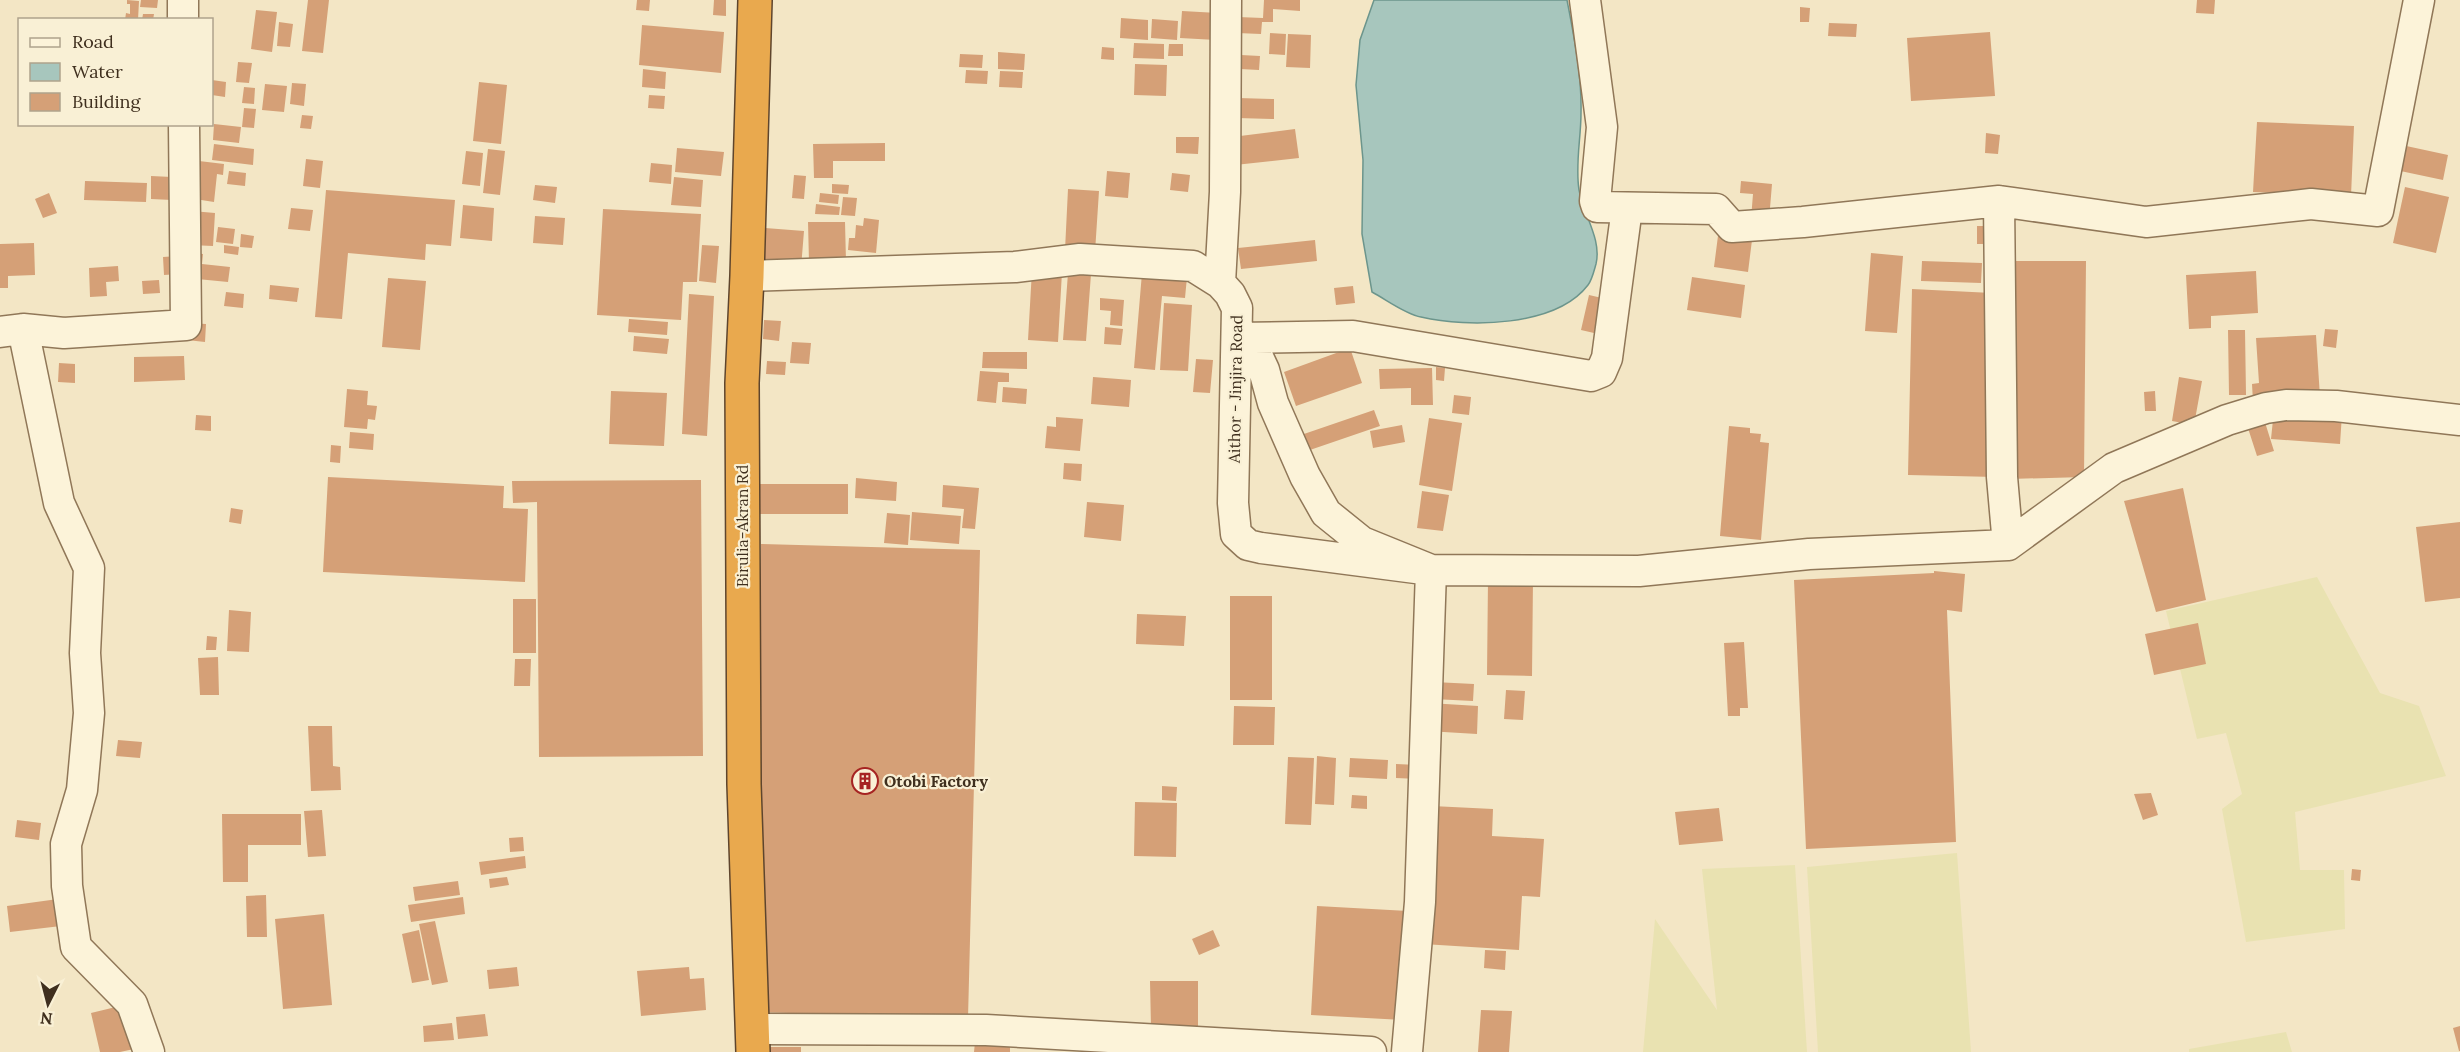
<svg xmlns="http://www.w3.org/2000/svg" width="2460" height="1052" font-family="Lora,serif">
<style>
.farmland{fill:#e9e2b1}
.water{fill:#a7c6bd;stroke:#6c958c;stroke-width:1.5}
.building{fill:#d5a077}
.lines{fill:none;stroke-linecap:round;stroke-linejoin:round}
.minor-casing{stroke:#907758;stroke-width:33}
.highway-casing{stroke:#5e452d;stroke-width:36}
.minor{stroke:#fcf3d9;stroke-width:30}
.highway{stroke:#e9a94e;stroke-width:33}
.labels{text-anchor:middle;stroke-width:4.5;stroke-linejoin:round;paint-order:stroke}
.street-label{font-size:16px;fill:#3f2f1e;stroke:#f9f0d5}
.poi-label{font-size:16px;font-weight:bold;fill:#3f2f1e;stroke:#f9f0d5;text-anchor:start}
</style>
<rect width="100%" height="100%" fill="#f3e6c5"/>
<path class="farmland" d="M2317,577L2380,693L2419,706L2446,776L2295,812L2300,870H2344L2345,929L2246,942L2222,809L2242,794L2226,733L2197,739L2166,611Z
M1957,853L1971,1052H1818L1807,867Z
M1795,865L1807,1052H1643L1655,919L1717,1010L1702,869Z
M2286,1032L2292,1052H2189V1049Z"/>
<path class="water" d="M1374,0H1567C1574,37 1582,75 1581,113C1581,139 1575,164 1579,190C1583,214 1602,239 1596,264C1594,271 1592,280 1588,285C1556,327 1468,328 1421,317C1405,314 1387,300 1372,292L1362,234L1363,160L1356,85L1360,40Z"/>
<path class="building" d="M127,0L139,1L138,20H125L126,13L130,14V4H127Z
M141,0H158L157,8L140,7Z
M308,0H329L323,53L302,51Z
M637,0H650L649,11L636,10Z
M714,0H726V16L713,15Z
M1264,0H1300V11L1273,9V22H1262L1261,34L1237,33L1238,17L1263,18Z
M2197,0H2215L2214,14L2196,13Z
M1800,7L1810,8L1809,22H1800Z
M256,10L277,12L272,52L251,49Z
M1182,11L1218,13L1216,40L1180,38Z
M143,14H154L153,20H142Z
M1121,18L1148,20V40L1120,38Z
M1152,19L1178,21L1177,40L1151,38Z
M279,22L293,24L290,47L277,46Z
M1829,23L1857,24L1856,37L1828,36Z
M642,25L724,32L721,73L639,65Z
M1990,32L1995,96L1911,101L1907,38Z
M1270,33L1286,34L1285,55L1269,54Z
M1288,34L1311,35L1310,68L1286,67Z
M1134,43L1164,44V59L1133,58Z
M1169,44H1183V56H1168Z
M1102,47L1114,48V60L1101,59Z
M998,52L1025,54L1024,70L998,69Z
M960,54L983,55L982,68L959,67Z
M1241,55L1260,56L1259,70L1240,69Z
M238,62L252,63L249,83L236,82Z
M1135,64L1167,65L1166,96L1134,95Z
M643,69L666,72L665,89L642,87Z
M966,70L988,71L987,84L965,83Z
M1000,71L1023,72L1022,88L999,87Z
M212,80L226,82L225,97L212,95Z
M479,82L507,85L501,144L473,141Z
M292,83L306,84L304,106L290,104Z
M265,84L287,86L284,112L262,110Z
M244,87L255,88L254,104L242,103Z
M649,95L665,96L664,109L648,108Z
M1238,98L1274,99V119L1237,118Z
M244,108L256,109L254,128L242,127Z
M302,115L313,116L311,129L300,128Z
M2257,122L2354,126L2351,196L2253,192Z
M214,124L241,127L239,143L213,140Z
M1295,129L1299,158L1235,165L1232,137Z
M1986,133L2000,135L1998,154L1985,153Z
M1176,137H1199L1198,154L1176,153Z
M885,143V161H833V178H814L813,144Z
M214,144L254,149L253,165L212,160Z
M2397,144L2448,155L2443,180L2391,169Z
M677,148L724,152L721,176L675,172Z
M488,149L505,151L500,195L483,193Z
M466,151L483,153L480,186L462,184Z
M306,159L323,161L320,188L303,186Z
M199,161L224,164L223,175L217,174L214,202L195,199Z
M651,163L672,165L671,184L649,182Z
M229,171L246,173L245,186L227,184Z
M1107,171L1130,173L1128,198L1105,196Z
M1172,173L1190,175L1188,192L1170,190Z
M794,175L806,176L804,199L792,198Z
M151,176L172,177V200L151,199Z
M674,177L703,180L701,207L671,205Z
M85,181L147,183L146,202L84,200Z
M1741,181L1772,184L1769,220L1751,219L1753,194L1740,193Z
M832,184L849,185L848,194L832,193Z
M535,185L557,187L555,203L533,200Z
M2405,187L2449,197L2436,253L2393,243Z
M1068,189L1099,191L1095,252L1065,250Z
M326,190L455,200L451,246L426,244L425,260L348,253L342,319L315,317Z
M49,193L57,213L43,218L35,199Z
M820,193L839,195L838,204L819,202Z
M843,197L857,198L855,216L841,215Z
M816,204L840,207L839,215L815,214Z
M463,205L494,208L492,241L460,238Z
M291,208L313,210L310,231L288,229Z
M603,209L701,214L697,282H683L681,320L597,315Z
M192,211L215,213L213,246L190,245Z
M535,216L565,218L563,245L533,243Z
M864,218L879,220L876,253L848,250L849,238H855L856,225L863,226Z
M808,222H845L846,261L809,262Z
M1977,226H1986V244H1977Z
M218,227L235,229L233,244L216,242Z
M754,227L804,231L801,268L751,264Z
M1719,228L1753,232L1748,272L1714,267Z
M241,234L254,236L252,248L240,247Z
M1315,240L1317,261L1241,269L1238,248Z
M34,243L35,275L8,276V288H0V244Z
M224,245L239,247L238,255L224,253Z
M702,245L719,246L716,283L699,281Z
M190,253L203,254L202,264L230,267L228,282L187,278Z
M1871,253L1903,256L1897,333L1865,331Z
M178,256L179,274L164,275L163,257Z
M1922,261L1982,263L1981,283L1921,281Z
M2009,261H2086L2084,477L2009,479Z
M118,266L119,281L106,282L107,296L90,297L89,268Z
M1032,270L1062,272L1058,342L1028,340Z
M2256,271L2258,313L2211,316V328L2189,329L2186,275Z
M1068,273L1091,274L1086,341L1063,340Z
M1142,273L1187,277L1185,298L1162,296L1155,370L1134,368Z
M1692,277L1745,285L1741,318L1687,310Z
M388,278L426,281L420,350L382,347Z
M159,280L160,293L143,294L142,281Z
M270,285L299,288L297,302L269,299Z
M1353,286L1355,303L1336,305L1334,288Z
M1912,289L1992,293L1996,477L1908,475Z
M226,292L244,294L243,308L224,306Z
M689,294L714,296L707,436L682,434Z
M1589,295L1602,298L1594,333L1581,330Z
M1100,298L1124,300L1122,326L1110,325L1111,311L1100,310Z
M1164,303L1192,305L1188,371L1160,370Z
M629,319L668,322L667,335L628,332Z
M764,320L781,321L779,341L763,339Z
M189,323L206,324L205,342L187,340Z
M1105,327L1123,329L1121,345L1104,344Z
M2325,329L2338,330L2336,348L2323,346Z
M2228,330H2245L2246,395H2229Z
M2316,335L2320,397L2253,402L2252,384L2259,383L2256,338Z
M634,336L669,339L667,354L633,351Z
M792,342L811,343L809,364L790,363Z
M1350,348L1362,383L1296,406L1284,372Z
M983,352H1027V369L982,368Z
M184,356L185,380L134,382V357Z
M1196,359L1213,360L1210,393L1193,392Z
M767,361L786,362L785,375L766,374Z
M59,363L75,364V383L58,382Z
M1436,367L1445,368L1444,381L1436,380Z
M1432,368L1433,405H1411V388L1380,389L1379,369Z
M980,371L1009,373V382H998L996,403L977,401Z
M1093,377L1131,380L1129,407L1091,404Z
M2179,377L2202,381L2194,425L2172,421Z
M1003,387L1027,389L1026,404L1002,402Z
M347,389L368,391L367,405L377,406L375,420L368,419L367,429L344,427Z
M611,391L667,393L664,446L609,444Z
M2155,391L2156,411H2145L2144,392Z
M1454,395L1471,397L1469,415L1452,413Z
M1374,410L1380,426L1307,451L1301,435Z
M2274,410L2342,414L2340,444L2271,439Z
M196,415L211,416V431L195,430Z
M2263,416L2274,451L2257,456L2246,422Z
M1056,417L1083,419L1080,451L1045,448L1047,426L1056,427Z
M1429,418L1462,423L1452,491L1419,485Z
M1402,425L1405,442L1373,448L1370,431Z
M1729,426L1750,428V433L1761,434L1760,442L1769,443L1761,540L1720,536Z
M350,432L374,434L373,450L349,448Z
M331,445L341,446L340,463L330,462Z
M1064,463L1082,464L1081,481L1063,479Z
M328,477L504,486L503,508L528,509L525,582L323,572Z
M856,478L897,482L896,501L855,498Z
M701,480L703,756L539,757L537,502L513,503L512,481Z
M745,484H848V514H745Z
M943,485L979,488L975,529L962,528L964,509L942,507Z
M2183,488L2206,600L2156,612L2124,501Z
M1422,491L1449,495L1443,531L1417,528Z
M1087,502L1124,505L1121,541L1084,537Z
M231,508L243,510L241,524L229,522Z
M912,512L961,516L959,544L910,540Z
M887,513L910,515L908,545L884,543Z
M2460,522V598L2425,602L2416,527Z
M761,544L980,550L968,1018L749,1012Z
M1934,571L1965,574L1962,612L1947,610L1956,842L1806,849L1794,580L1934,573Z
M1488,579H1533L1532,676L1487,675Z
M1230,596H1272V700H1230Z
M513,599H536V653H513Z
M229,610L251,612L249,652L227,651Z
M1137,614L1186,616L1184,646L1136,644Z
M2198,623L2206,664L2154,675L2145,634Z
M207,636L217,637L216,650H206Z
M1744,642L1748,708H1740V716H1728L1724,643Z
M218,657L219,695H200L198,658Z
M515,659H531L530,686H514Z
M1434,682L1474,684L1473,701L1433,699Z
M1506,690L1525,691L1523,720L1504,719Z
M1429,703L1478,706L1477,734L1427,731Z
M1234,706L1275,707L1274,745H1233Z
M308,726H332L333,766L340,767L341,790L311,791Z
M118,740L142,742L140,758L116,756Z
M1317,756L1336,758L1334,805L1315,804Z
M1288,757L1314,758L1311,825L1285,824Z
M1350,758L1388,760L1387,779L1349,777Z
M1396,764L1418,765V779L1396,778Z
M1162,786L1177,787L1176,801L1162,800Z
M2151,793L2158,815L2143,820L2134,794Z
M1352,795L1367,796V809L1351,808Z
M1135,802L1177,803L1176,857L1134,856Z
M1432,806L1493,809L1492,836L1544,839L1540,897L1522,896L1519,950L1423,944Z
M1719,808L1723,841L1679,845L1675,812Z
M322,810L326,856L308,857L304,811Z
M222,814H301V845H248V882H223Z
M17,820L41,823L39,840L15,837Z
M523,837L524,851L510,852L509,838Z
M525,856L526,868L481,875L479,862Z
M2352,869L2361,870L2360,881L2351,880Z
M507,877L509,885L490,888L489,879Z
M458,881L460,895L415,901L413,887Z
M266,895L267,937H247L246,896Z
M463,897L465,914L411,922L408,905Z
M58,899L61,926L10,932L7,906Z
M1317,906L1408,911L1403,1020L1311,1015Z
M324,914L332,1005L283,1009L275,919Z
M435,921L448,982L432,985L419,924Z
M419,930L429,980L412,983L402,934Z
M1213,930L1220,946L1199,955L1192,939Z
M1485,950L1506,951L1505,970L1484,968Z
M517,967L519,986L489,989L487,970Z
M689,967L690,979L704,978L706,1010L641,1016L637,971Z
M1150,981H1198V1027H1151Z
M124,1005L134,1049L120,1052H100L91,1013Z
M1481,1010L1512,1011L1509,1052H1478Z
M485,1014L488,1036L458,1039L456,1017Z
M452,1023L454,1040L424,1042L423,1026Z
M2460,1026V1051H2459L2453,1028Z
M975,1042L1010,1044V1052H974Z
M753,1047H801V1052H752Z"/>
<g class="lines">
<defs>
<path id="minor" d="M183,0V20
M1585,0L1602,127L1595,201L1597,207L1716,209L1732,227L1803,222L1999,201L2002,477L2008,545
M1999,201L2146,222L2311,204L2378,211L2419,0
M747,276L1015,267L1080,259L1193,266L1220,283L1230,294L1237,308L1233,503L1236,534L1248,545L1261,548L1431,570L1639,571L1809,554L2008,545L2114,468L2227,420L2266,408L2286,405L2336,406L2460,420
M1220,283L1225,192L1226,0
M23,329L59,503L89,568L85,653L89,713L82,790L66,844L67,886L76,947L132,1004L149,1052
M0,332L23,329L64,333L186,325L184,124
M1237,338L1257,355L1264,370L1273,403L1305,476L1326,513L1362,542L1431,570L1420,902L1407,1052
M1237,338L1353,336L1591,376L1601,372L1607,358L1627,208
M754,1029L986,1030L1371,1052"/>
<path id="highway" d="M753,1052L744,784L742,383L747,276L755,0"/>
</defs>
<use href="#minor" class="minor-casing"/>
<use href="#highway" class="highway-casing"/>
<use href="#minor" class="minor"/>
<use href="#highway" class="highway"/>
</g>
<defs>
<symbol id="building-ring" viewBox="-11 -11 22 22"><circle r="9.5" fill="#f9f0d5" stroke="#a62422" stroke-width="1.5"/><path d="M-4-6H4V6H1V3H-1V6H-4ZM-2.5-4.3h1.7v1.8h-1.7ZM.8-4.3h1.7v1.8H.8ZM-2.5-1h1.7V.8h-1.7ZM.8-1h1.7V.8H.8Z" fill="#a62422"/></symbol>
</defs>
<g fill-rule="evenodd">
<use href="#building-ring" x="850" y="766" width="30" height="30"/>
</g>
<g class="labels">
<g class="street-label">
<text transform="translate(1235 389) rotate(-89)" y="6">Aithor - Jinjira Road</text>
<text transform="translate(742 526) rotate(-90)" y="6">Birulia-Akran Rd</text>
</g>
<g class="poi-label">
<text x="884" y="787">Otobi Factory</text>
</g>
</g>
<rect x="18" y="18" width="195" height="108" fill="#f9f0d5" stroke="#afa38c" stroke-width="1.5"/>
<rect x="30" y="38" width="30" height="9" fill="#fcf3d9" stroke="#afa38c" stroke-width="1.5"/>
<text x="72" y="48" font-size="18" fill="#3f2f1e">Road</text>
<rect x="30" y="63" width="30" height="18" fill="#a7c6bd" stroke="#afa38c" stroke-width="1.5"/>
<text x="72" y="78" font-size="18" fill="#3f2f1e">Water</text>
<rect x="30" y="93" width="30" height="18" fill="#d5a077" stroke="#afa38c" stroke-width="1.5"/>
<text x="72" y="108" font-size="18" fill="#3f2f1e">Building</text>
<g transform="translate(48 1004) rotate(186)" stroke="#f9f0d5" stroke-width="4.5" paint-order="stroke">
<path d="M0-4.5L10 22L0 15L-10 22Z" fill="#3f2f1e"/>
<text y="-9" font-size="16" font-weight="bold" text-anchor="middle" fill="#3f2f1e">N</text>
</g>
</svg>
